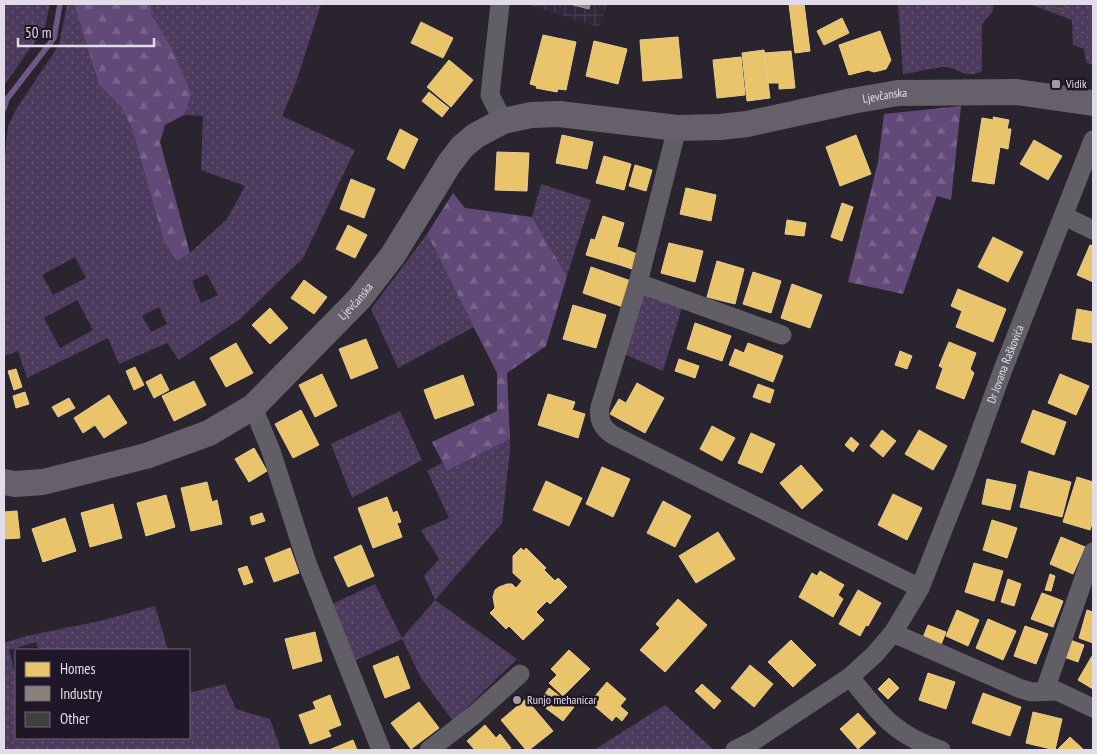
<svg xmlns="http://www.w3.org/2000/svg" width="1097" height="754" font-family="'PT Sans Narrow',sans-serif">
<style>
.industrial{fill:url(#industrial-grid)}
.grass{fill:url(#grass-dots);fill-rule:evenodd}
.forest{fill:url(#forest-firs)}
.homes{fill:#e9c46a;stroke:#e7cb90}
.industry{fill:#8a817c;stroke:#a49c9c}
.lines{fill:none;stroke-linecap:round;stroke-linejoin:round}
.stream{stroke:#705788;stroke-width:5.5}
.building{fill:#40423e;stroke:#565656}
.street{stroke:#625e66;stroke-width:19}
.secondary{stroke:#65606a;stroke-width:26}
.poi-dot{fill:#a19ca6;stroke:#1f1727;stroke-width:2}
.labels{text-anchor:middle;stroke-width:5;stroke-linejoin:round;paint-order:stroke}
.poi-label{font-size:12px;fill:#e1dce7;stroke:#1f1727;text-anchor:start}
.street-label{font-size:12px;fill:#e1dce7;stroke:#1f1727}
</style>
<defs>
<pattern id="industrial-grid" width="8" height="8" patternUnits="userSpaceOnUse" patternTransform="scale(1.25)"><rect width="8" height="8" fill="#31273b"/><path d="M0 4h8M4 0v8" fill="none" stroke="#453c4e"/></pattern>
<pattern id="grass-dots" width="8" height="8" patternUnits="userSpaceOnUse" patternTransform="scale(1.25)"><rect width="8" height="8" fill="#4c3b5d"/><path d="M2 2h.1M6 6h.1" fill="none" stroke="#665774" stroke-width="1.8" stroke-linecap="round"/></pattern>
<pattern id="forest-firs" width="22" height="20" patternUnits="userSpaceOnUse" patternTransform="scale(1.25)"><rect width="22" height="20" fill="#624a78"/><path d="M5 1l3.5 6h-7zM16 11l3.5 6h-7z" fill="#78648b"/></pattern>
</defs>
<rect width="100%" height="100%" fill="#29242e"/>
<path class="industrial" d="M526,4H607L599,27Z"/>
<path class="grass" d="M4,4H50L45,27L4,86Z
M67,4H74L99,85L121,107L132,129L164,242L177,261L190,253L227,219L245,186L201,170L203,116L184,115L192,94L171,47L152,15L151,4H321L296,83L282,116L355,150L303,258L240,319L179,360L167,343L119,364L108,338L27,378L18,351L4,356V166L8,126L15,111L59,45ZM75,257L86,278L53,295L42,275ZM207,274L218,295L201,303L192,281ZM77,300L93,330L60,348L44,318ZM159,307L167,324L151,332L142,316Z
M898,4H994L992,12L982,24V71C967,79 961,70 947,67C938,66 914,73 903,74Z
M1026,4H1045L1062,10L1065,4H1093V65L1087,63L1085,58L1084,49L1073,45L1072,20L1035,6Z
M541,184L591,200L567,276L532,217Z
M427,234L474,327L398,368L371,309Z
M641,293L683,304L663,371L624,354Z
M400,411L422,460L352,498L331,444Z
M510,439V449L502,523L435,600L517,659L453,721L421,678L402,639L354,661L332,604L375,584L402,638L435,600L424,576L439,559L421,530L449,518L427,471L442,463L447,471Z
M155,606L168,650H39L36,642L9,650L16,677V738H189V693L225,684L236,709L270,719L281,750H4V643L26,636L100,621Z
M665,705L714,750H594Z"/>
<path class="forest" d="M74,4H151L152,15L171,47L192,94L184,115L165,125L160,142L190,253L177,261L164,242L132,129L121,107L99,85Z
M961,106L951,200L937,196L903,294L848,282L878,162L884,114Z
M453,193L465,208L532,217L567,276L546,346L507,373L510,439L447,471L432,442L497,411V373L427,234Z"/>
<path class="homes" d="M789,4H804L810,51L795,53Z
M842,18L849,33L824,45L817,31Z
M421,22L453,38L443,58L411,43Z
M880,31L891,60L886,69L874,72L868,70L849,75L839,45Z
M543,35L576,42L566,90L558,89L557,92L536,88L537,86L530,84Z
M678,37L682,78L643,81L640,40Z
M594,41L627,49L618,84L586,76Z
M764,50L770,98L747,101L742,53Z
M791,51L795,88L779,89V83H768L764,53Z
M741,57L745,95L717,98L713,60Z
M449,60L473,80L451,107L427,87Z
M429,92L449,108L442,117L422,101Z
M993,117L1009,120L1007,129H1011L1008,149L1000,147L994,184L972,181L982,118L994,120Z
M400,129L418,139L404,169L387,159Z
M562,135L593,142L587,169L556,163Z
M856,135L871,174L840,186L826,147Z
M1034,140L1062,156L1048,180L1020,164Z
M497,152L529,153L527,191L495,190Z
M604,156L631,164L624,190L596,183Z
M635,165L652,170L646,191L629,186Z
M351,179L375,189L364,218L340,209Z
M686,188L716,195L711,221L680,214Z
M842,203L853,207L842,241L831,237Z
M603,216L624,223L617,247L625,249L620,265L586,255L591,239L595,240Z
M787,220L806,223L804,236L785,234Z
M348,225L367,235L355,258L336,249Z
M993,237L1023,252L1008,282L978,267Z
M669,243L703,251L695,282L661,273Z
M1090,245L1093,246V282L1077,275Z
M625,249L637,254L632,269L620,265Z
M717,261L744,269L735,304L707,297Z
M591,267L631,281L623,307L583,293Z
M753,272L781,281L771,313L743,304Z
M304,280L327,297L314,314L291,298Z
M792,284L822,295L810,328L781,318Z
M958,289L1006,309L993,342L956,327L962,311L951,306Z
M573,305L606,315L596,348L563,339Z
M270,308L288,328L270,344L252,325Z
M1077,309L1093,312V343L1072,339Z
M695,323L731,336L722,361L687,349Z
M366,339L378,368L351,379L339,349Z
M949,342L976,353L970,369L974,373L964,399L936,388L943,368L939,366Z
M236,343L253,373L226,387L210,358Z
M748,343L783,356L773,382L729,365L735,349L744,353Z
M900,351L912,356L907,369L895,365Z
M679,359L699,366L695,378L675,371Z
M135,367L144,385L134,390L126,371Z
M16,369L22,387L14,390L8,371Z
M161,374L169,390L154,398L146,382Z
M322,374L337,406L315,417L299,385Z
M1060,374L1089,386L1076,415L1048,403Z
M463,375L474,405L435,419L424,390Z
M194,381L206,405L174,421L162,396Z
M637,383L664,398L645,433L610,414L619,399L626,403Z
M758,384L774,390L770,403L753,397Z
M25,392L29,404L16,408L13,396Z
M548,394L575,402L572,410L585,414L578,438L538,425Z
M109,395L127,423L104,438L95,425L83,433L74,418Z
M69,398L75,408L58,417L52,407Z
M301,410L319,445L293,458L275,424Z
M1033,410L1066,422L1054,455L1021,442Z
M712,426L735,438L722,461L700,449Z
M882,430L896,441L883,457L870,446Z
M919,430L947,446L933,470L905,454Z
M751,433L775,444L762,473L738,463Z
M851,437L859,444L853,452L845,445Z
M254,448L267,471L249,482L235,459Z
M801,465L823,490L802,509L780,483Z
M602,467L630,479L613,517L586,504Z
M1029,471L1071,482L1062,517L1020,507Z
M1077,477L1093,482V521L1090,530L1063,522Z
M987,479L1016,485L1010,510L982,504Z
M546,481L582,498L569,526L533,510Z
M207,482L212,502L217,500L222,524L191,531L181,488Z
M893,494L922,508L907,540L878,525Z
M166,495L175,527L146,536L137,503Z
M387,497L393,513L397,511L401,522L397,523L402,537L373,548L358,508Z
M663,501L691,516L675,547L647,533Z
M113,504L122,538L90,547L81,513Z
M17,511L20,538L4,539V512Z
M262,513L265,521L252,525L250,517Z
M65,518L76,551L43,562L32,529Z
M992,520L1017,528L1007,558L983,550Z
M718,532L735,559L696,583L679,556Z
M1061,537L1085,547L1073,574L1050,564Z
M361,545L374,576L348,587L334,557Z
M290,548L299,573L274,582L265,558Z
M521,548L524,551L526,548L546,568L544,570L555,581L558,578L567,587L550,604L547,601L536,612L544,620L523,640L509,626L506,629L490,613L495,608L493,597L495,590L499,587L507,584H512L516,588L522,581L513,573V556Z
M974,563L1003,571L994,601L965,592Z
M247,566L253,582L244,585L238,569Z
M820,571L844,585L838,595L843,599L833,617L799,597L812,573L817,576Z
M1050,574L1055,576L1051,591L1045,590Z
M1008,579L1021,584L1014,606L1001,602Z
M858,590L881,603L868,626L866,625L860,636L839,624Z
M1042,593L1063,601L1053,627L1031,619Z
M678,599L707,625L665,672L640,650L660,628L656,624Z
M957,610L979,620L968,646L946,636Z
M1087,610L1093,612V643L1079,638Z
M988,619L1016,631L1003,660L976,648Z
M928,625L946,632L940,647L922,640Z
M1025,626L1048,634L1036,664L1014,656Z
M315,632L322,661L293,669L285,639Z
M791,640L816,665L793,687L768,662Z
M1070,640L1084,645L1078,662L1064,657Z
M569,650L590,669L563,696L549,683L557,675L551,669Z
M398,656L410,688L385,698L373,666Z
M1092,656L1093,657V689L1078,680Z
M750,665L773,684L754,707L731,688Z
M928,673L955,682L946,709L919,700Z
M889,678L899,688L888,699L878,689Z
M607,682L626,699L620,706L628,713L622,721L616,716L612,721L590,702Z
M702,684L721,701L714,709L695,691Z
M549,688L574,707L563,721L539,703Z
M983,693L1021,707L1010,736L972,723Z
M330,695L341,725L328,730L331,736L310,744L299,715L316,709L313,702Z
M526,699L553,731L529,750H526L501,720Z
M419,702L439,728L411,749L391,723Z
M1033,712L1062,719L1055,750L1026,743Z
M858,713L876,733L858,749L840,729Z
M485,725L496,738L500,734L511,748L508,750H475L467,741Z
M1070,737L1084,750H1057Z
M353,740L357,750H329Z"/>
<path class="industry" d="M570,4H590L589,9Z"/>
<g class="lines">
<path class="stream" d="M4,109L7,99L54,38L60,4"/>
</g>
<path class="building" d="M1045,4H1065L1063,10Z"/>
<g class="lines">
<g class="street">
<path d="M500,4L490,95L503,121"/>
<path d="M677,128L638,283L600,407C598,419 602,428 613,435L920,588"/>
<path d="M1064,216L1093,230"/>
<path d="M638,283L782,335"/>
<path d="M253,407L271,451L307,563L381,750"/>
<path d="M893,633L1021,689L1032,692L1057,691L1093,708"/>
<path d="M850,677C879,713 895,736 941,750"/>
<path d="M1045,690L1093,552"/>
<path d="M429,750L474,715L520,674"/>
<path id="s1" d="M735,750L755,740L850,677L875,654L893,633L920,588L965,474L1002,372L1093,140"/>
</g>
<path class="secondary" id="s2" d="M4,482L15,484L43,482L146,456L209,433L253,407L359,299L393,255L449,164L462,147L475,136L503,121L531,115L559,114L677,128L720,127L747,124L852,101L898,93L1017,92L1093,103"/>
</g>
<g class="poi-dot">
<rect x="1051" y="79" width="10" height="10" rx="2.5"/>
<circle cx="517" cy="700" r="5"/>
</g>
<g class="labels">
<g class="poi-label">
<text x="1066" y="88">Vidik</text>
<text x="527" y="704">Runjo mehanicar</text>
</g>
<g class="street-label">
<text dy="4" stroke="none"><textPath href="#s2" startOffset="1034">Ljevčanska</textPath></text>
<text dy="4" stroke="none"><textPath href="#s2" startOffset="411">Ljevčanska</textPath></text>
<text dy="4" stroke="none"><textPath href="#s1" startOffset="490">Dr Jovana Raškovića</textPath></text>
</g>
</g>
<rect width="1097" height="754" fill="none" stroke="#e1dce7" stroke-width="10"/>
<rect x="15" y="649" width="175" height="90" fill="#1f1727" stroke="#6d6674"/>
<rect x="25" y="662" width="25" height="15" fill="#e9c46a" stroke="#6d6674"/>
<text x="60" y="674" font-size="15" fill="#e1dce7">Homes</text>
<rect x="25" y="686" width="25" height="15" fill="#8a817c" stroke="#6d6674"/>
<text x="60" y="699" font-size="15" fill="#e1dce7">Industry</text>
<rect x="25" y="712" width="25" height="15" fill="#40423e" stroke="#6d6674"/>
<text x="60" y="724" font-size="15" fill="#e1dce7">Other</text>
<path d="M18 38v8h136v-8" fill="none" stroke="#e1dce7" stroke-width="2.5"/>
<text x="25" y="38" font-size="15" fill="#e1dce7" stroke="#1f1727" stroke-width="4" paint-order="stroke">50 m</text>
</svg>
